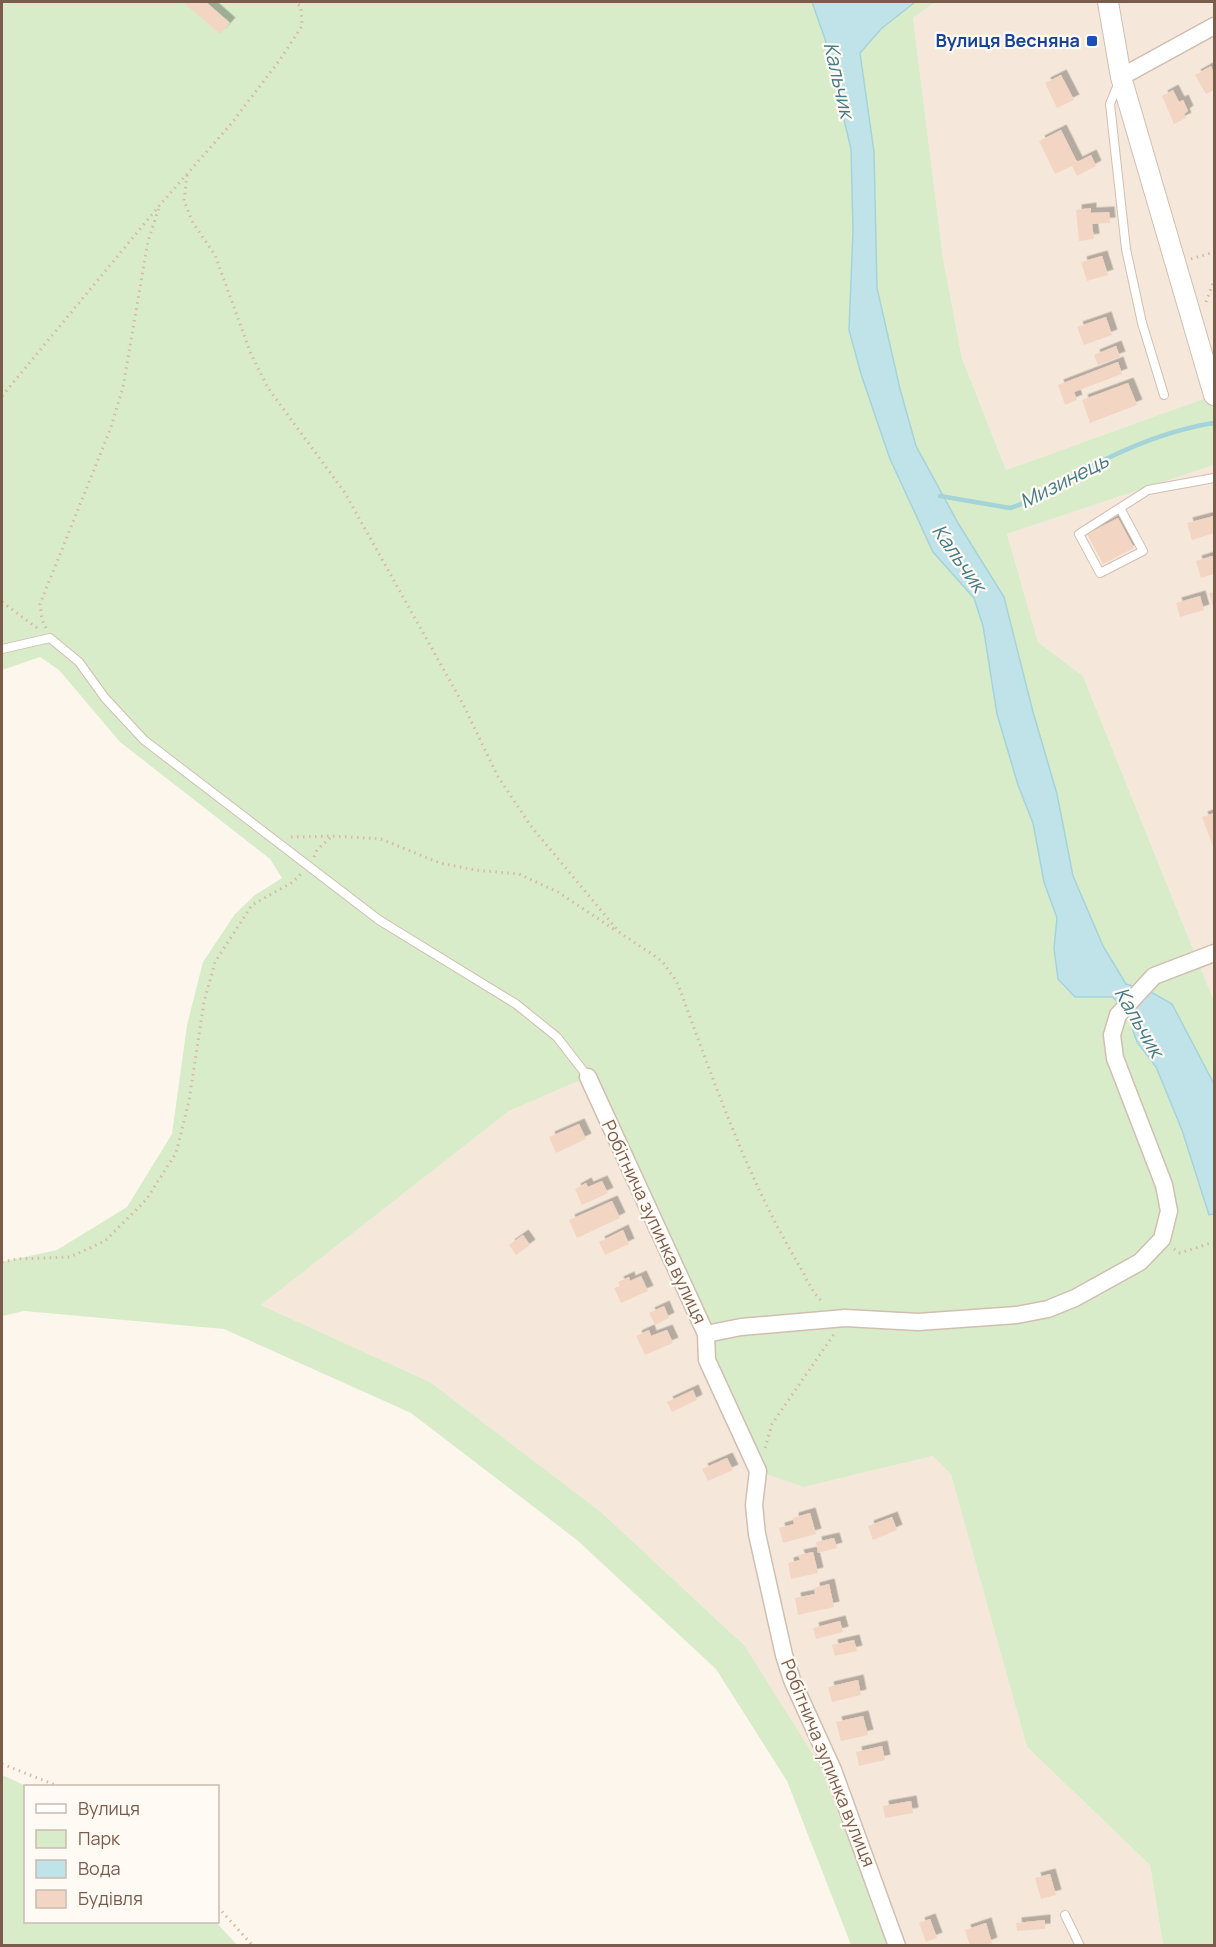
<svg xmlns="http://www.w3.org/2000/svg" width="1216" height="1947" font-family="Manrope,sans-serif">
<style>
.residential{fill:#f5e8da}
.green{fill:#d8ecc9}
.water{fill:#bfe3e8;stroke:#a5d3da;stroke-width:1.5}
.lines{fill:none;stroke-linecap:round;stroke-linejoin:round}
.stream{stroke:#a5d3da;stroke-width:4.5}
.building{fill:#f3d5c3;filter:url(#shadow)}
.service-casing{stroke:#d1beb0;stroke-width:10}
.minor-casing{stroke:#d1beb0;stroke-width:19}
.tertiary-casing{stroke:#d1beb0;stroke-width:22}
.path{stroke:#d9b8a5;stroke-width:3;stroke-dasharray:1.5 4.5;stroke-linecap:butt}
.service{stroke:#fff;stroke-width:8}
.minor{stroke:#fff;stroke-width:16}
.tertiary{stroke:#fff;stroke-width:20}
.transit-dot{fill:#1a4fb4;stroke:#fffaf3;stroke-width:2}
.labels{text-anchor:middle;stroke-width:4.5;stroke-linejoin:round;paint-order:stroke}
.transit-label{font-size:18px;font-weight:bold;fill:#164399;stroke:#fffaf3;text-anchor:end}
.street-label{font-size:18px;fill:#7a5c4d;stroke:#fffaf3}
.water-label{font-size:20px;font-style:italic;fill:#437c86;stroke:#fffaf3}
</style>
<defs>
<filter id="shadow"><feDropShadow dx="5.5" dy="-5.5" stdDeviation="0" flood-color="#0004"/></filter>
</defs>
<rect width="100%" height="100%" fill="#fdf6ec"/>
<path class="residential" d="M935,2H1214V395L1006,470L962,358L943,258L913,18Z
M1214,465V1001L1083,676L1038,642L1007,534Z
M588,1077L804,1487L933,1456L952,1474L1027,1747L1150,1865L1163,1945H890L744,1645L601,1512L430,1382L261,1305L509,1111Z"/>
<path class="green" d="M2,2H935L913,18L943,258L962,358L1006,470L1214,395V465L1007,534L1038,642L1083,676L1214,1001V1945H1163L1150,1865L1027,1747L951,1474L933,1456L804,1487L758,1471L706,1334L588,1077L509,1111L261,1305L430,1382L601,1512L744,1645L819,1764L890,1945H851L787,1781L716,1669L577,1540L411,1413L224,1329L24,1311L2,1316V1262L57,1250L127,1207L172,1134L187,1025L203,962L235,914L255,895L282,878L270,859L120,742L59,670L40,657L2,670Z
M2,1775L26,1786V1922H216L237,1945H2Z"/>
<path class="water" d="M812,2H915L881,29L860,53L874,152L877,288L900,389L916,446L958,523L1004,597L1033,712L1057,794L1073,876L1103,946L1126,984L1151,992L1172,1004L1214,1084V1214L1209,1215L1182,1130L1156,1067L1137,1042L1127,1014L1113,997H1075L1058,979L1054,948L1057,918L1044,882L1033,823L1018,785L997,714L983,626L974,598L933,552L890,459L861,374L849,330L853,231L851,149L825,39Z"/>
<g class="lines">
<path class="stream" d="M940,496L1010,508L1019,505C1082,471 1143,434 1214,423"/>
</g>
<path class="building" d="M183,2H206L230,23L220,34Z
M1211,66L1214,74V90L1206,94L1195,75Z
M1061,75L1074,100L1057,108L1045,83Z
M1173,90L1179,102L1183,100L1188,111L1184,114L1186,118L1174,124L1162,96Z
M1061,130L1077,162L1091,155L1096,166L1077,176L1072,166L1055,174L1039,141Z
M1091,208V213L1109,212L1110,223L1092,224L1094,239L1079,241L1076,210Z
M1102,256L1108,275L1087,281L1081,262Z
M1106,317L1112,335L1084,345L1077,327Z
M1116,346L1120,357L1098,365L1094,355Z
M1118,362L1122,374L1074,392L1077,400L1065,405L1058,385Z
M1128,383L1137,405L1090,423L1082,400Z
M1214,516V533L1192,540L1187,523Z
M1118,518L1134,548L1103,564L1087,534Z
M1212,556L1214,560V574L1201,578L1196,561Z
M1214,592V611L1209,593Z
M1200,596L1204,610L1180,617L1176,603Z
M1214,813V849L1202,817Z
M579,1124L586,1139L556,1153L549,1137Z
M602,1181L608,1193L582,1205L575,1189L586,1183L588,1187Z
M612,1201L620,1218L577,1238L569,1220Z
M623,1230L629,1244L605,1255L599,1242Z
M523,1235L530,1245L516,1255L509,1245Z
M641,1276L648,1291L621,1303L614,1288L620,1286L618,1282L629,1277L630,1281Z
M664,1306L669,1318L655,1325L649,1313Z
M649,1330L651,1336L667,1330L673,1343L645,1355L636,1336Z
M693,1390L697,1400L672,1412L667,1402Z
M727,1458L733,1470L708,1481L702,1469Z
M810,1513L816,1534L783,1543L779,1528L794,1524L793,1518Z
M892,1517L897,1530L873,1540L868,1526Z
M834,1538L837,1548L818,1553L816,1542Z
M813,1552L818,1573L791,1579L788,1563L800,1560L798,1555Z
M829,1584L834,1607L798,1615L795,1598L815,1594L814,1588Z
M840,1621L843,1632L816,1639L813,1628Z
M854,1640L857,1651L835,1656L832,1645Z
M858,1680L861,1695L832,1702L828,1687Z
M863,1716L868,1735L841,1741L836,1722Z
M882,1746L885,1760L859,1766L856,1752Z
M911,1801L913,1813L885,1818L883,1806Z
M1050,1874L1056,1895L1041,1899L1035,1878Z
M930,1919L937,1938L926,1942L919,1923Z
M1045,1920V1929L1017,1931L1016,1923Z
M986,1923L992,1943L984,1946H970L965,1930Z"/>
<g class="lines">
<defs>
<path id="service" d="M1119,82L1110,104L1126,249L1142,323L1164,395
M1120,508L1143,551L1100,573L1079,534L1148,490L1214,478
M2,649L50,638L79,662L105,698L144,740L379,920L516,1004L557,1037L588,1077
M1065,1915L1080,1946"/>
<path id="minor" d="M1121,77L1214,26
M588,1077L706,1334L707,1360L758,1471L754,1505L757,1534L784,1655L792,1680L833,1770L897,1946
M706,1334L741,1327L845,1318L918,1322L1017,1315L1048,1309L1075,1298L1140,1262L1162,1239L1169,1211L1164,1185L1115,1058L1112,1035L1118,1015L1154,976L1214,953"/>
<path id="tertiary" d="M1108,2L1121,77L1214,395"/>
</defs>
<use href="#service" class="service-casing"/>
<use href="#minor" class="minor-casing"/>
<use href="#tertiary" class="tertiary-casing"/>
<path class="path" d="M187,175L184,201L193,223L215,255L251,354L268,388L345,493L464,706L497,775L530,825L619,932L662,961L677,982C713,1078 746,1177 799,1265C806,1277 813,1295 824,1303
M1191,259L1214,252
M1206,302L1214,281
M2,396L159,206L231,124L279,61L302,26L301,7L296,2
M2,602L37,628
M46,628L42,620L40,604L110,430L123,387L148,241L159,208
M291,837L332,836L381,839L440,863L475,870L519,874L558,892L615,930
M314,857L317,850L332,836
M1174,1249L1180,1253L1214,1242
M2,1262L17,1259L70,1257L105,1241L146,1200L176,1153L189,1101L204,1002L215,962L252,905L293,882L301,874
M765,1448L772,1424L834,1334
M2,1764L58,1786
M218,1907L253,1946"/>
<use href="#service" class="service"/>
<use href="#minor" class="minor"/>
<use href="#tertiary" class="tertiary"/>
</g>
<rect class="transit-dot" x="1086" y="35" width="12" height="12" rx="3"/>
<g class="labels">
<g class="transit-label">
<text x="1080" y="47">Вулиця Весняна</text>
</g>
<g class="street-label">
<text transform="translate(654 1222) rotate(65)" y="6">Робітнича зупинка вулиця</text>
<text transform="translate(828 1763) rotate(68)" y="6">Робітнича зупинка вулиця</text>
</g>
<g class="water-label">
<text transform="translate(839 80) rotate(77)" y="7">Кальчик</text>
<text transform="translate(1064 481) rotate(-27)" y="7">Мизинець</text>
<text transform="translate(959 558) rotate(55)" y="7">Кальчик</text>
<text transform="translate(1139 1022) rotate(60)" y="7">Кальчик</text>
</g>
</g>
<rect width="1216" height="1947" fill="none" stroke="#7a5c4d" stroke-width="6"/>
<rect x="24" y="1785" width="195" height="138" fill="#fffaf3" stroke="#cabbb1" stroke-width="1.5"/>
<rect x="36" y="1804" width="30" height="9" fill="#ffffff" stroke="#cabbb1" stroke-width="1.5"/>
<text x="78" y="1815" font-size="18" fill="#7a5c4d">Вулиця</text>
<rect x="36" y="1830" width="30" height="18" fill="#d8ecc9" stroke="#cabbb1" stroke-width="1.5"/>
<text x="78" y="1845" font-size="18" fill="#7a5c4d">Парк</text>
<rect x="36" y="1860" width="30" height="18" fill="#bfe3e8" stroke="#cabbb1" stroke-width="1.5"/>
<text x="78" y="1875" font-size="18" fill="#7a5c4d">Вода</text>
<rect x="36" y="1890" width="30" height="18" fill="#f3d5c3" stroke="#cabbb1" stroke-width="1.5"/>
<text x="78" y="1905" font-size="18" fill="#7a5c4d">Будівля</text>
</svg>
